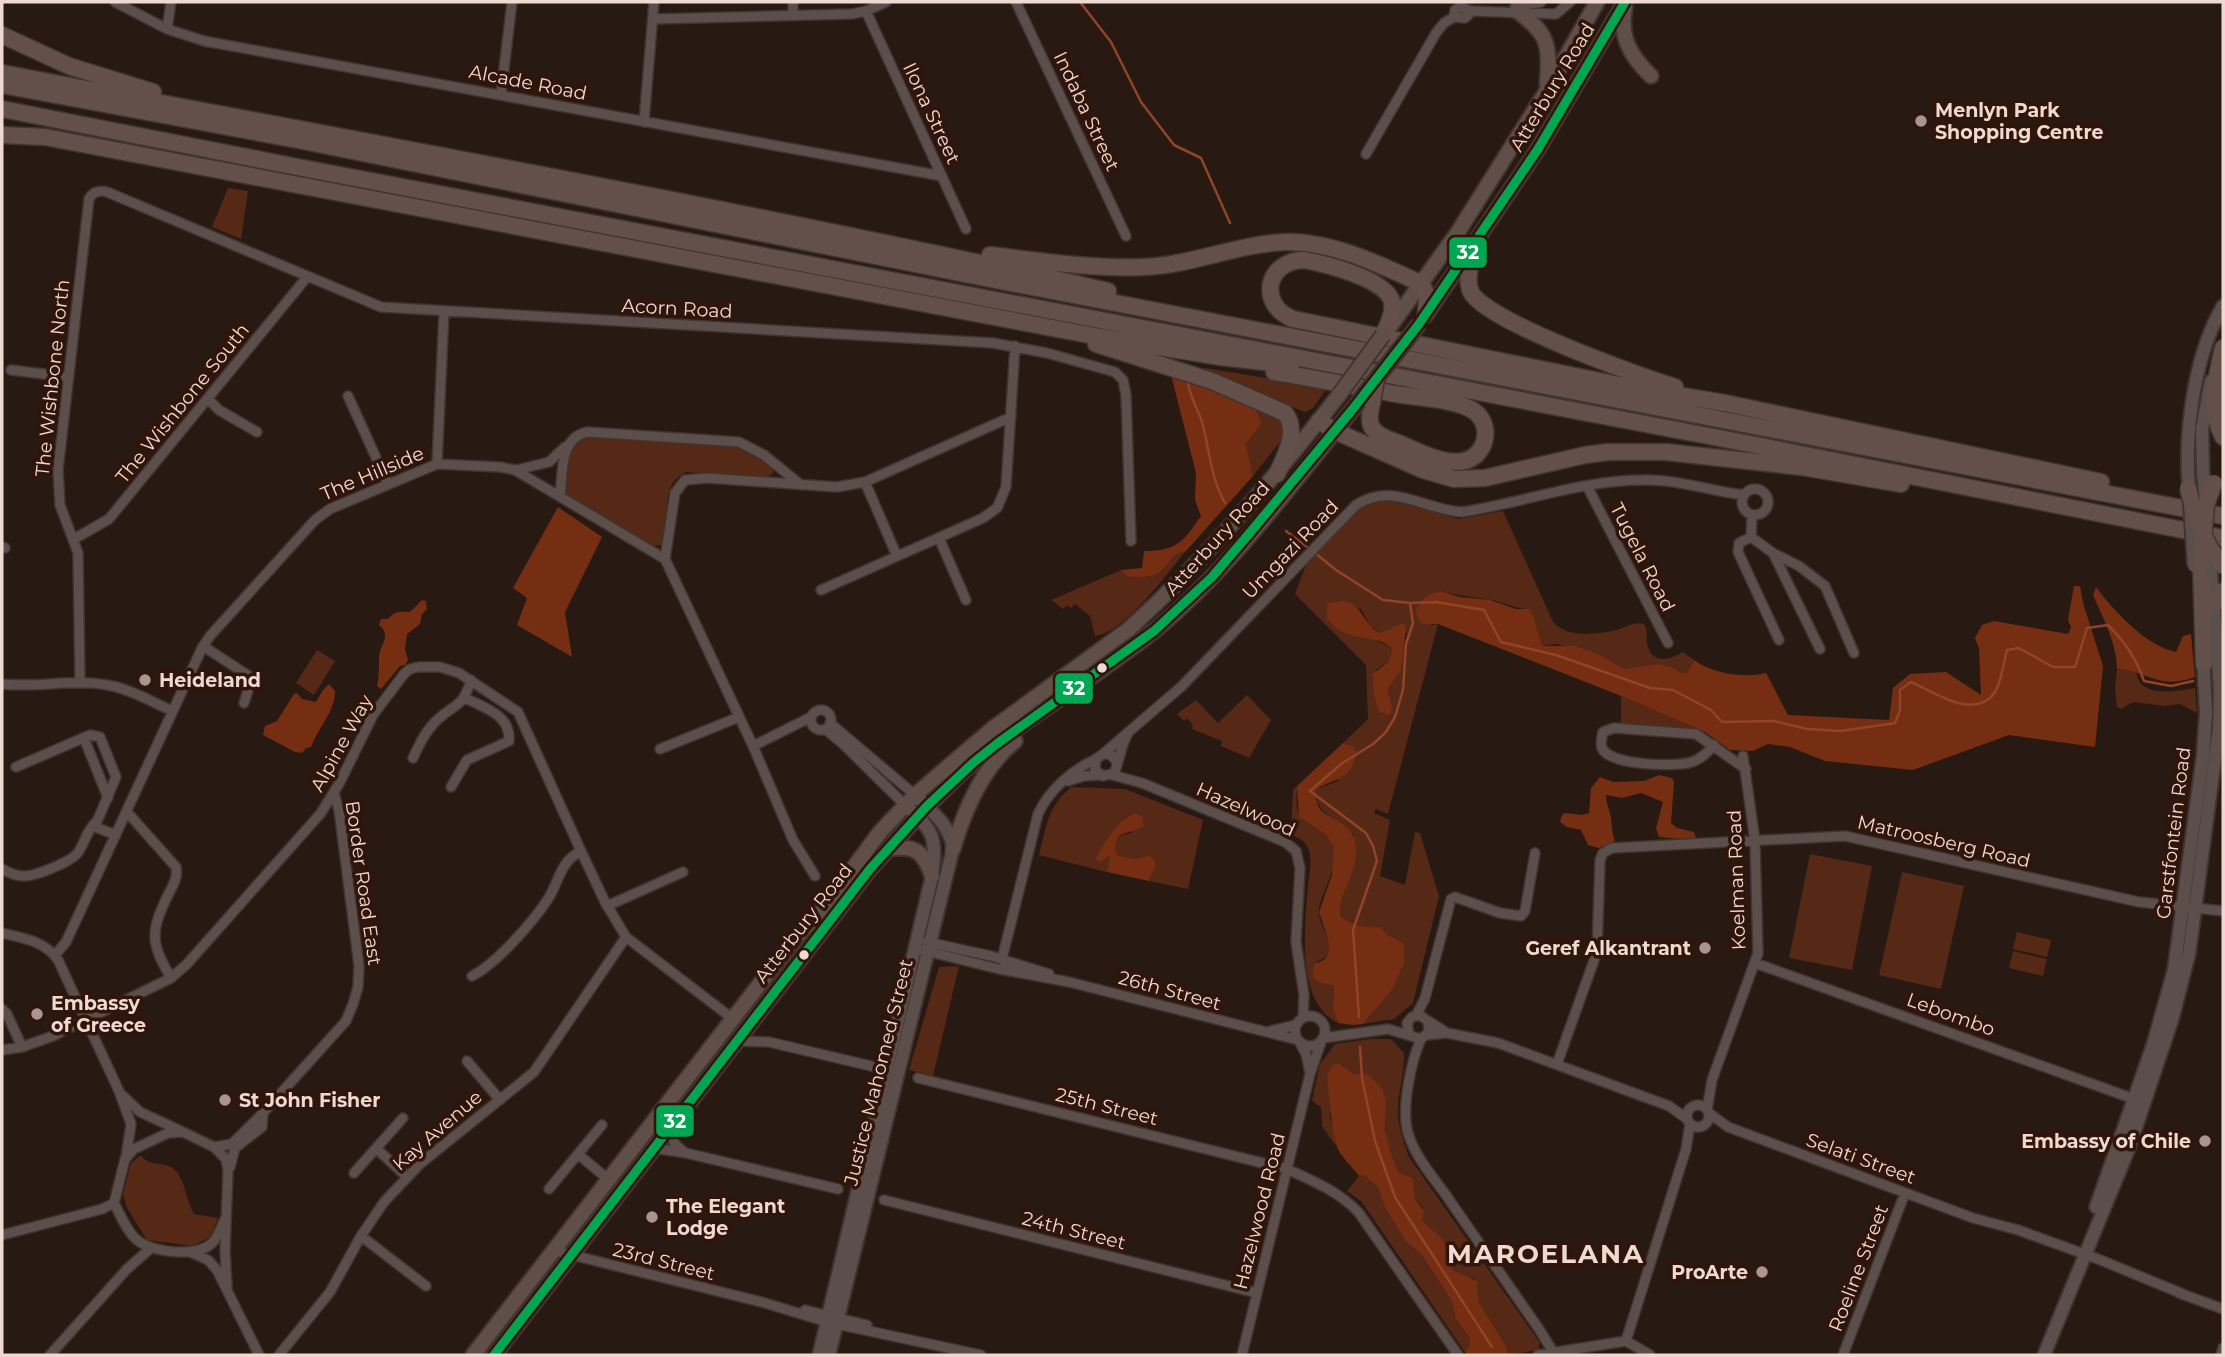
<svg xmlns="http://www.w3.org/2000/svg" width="2225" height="1357" font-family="Montserrat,sans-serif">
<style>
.green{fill:#562816;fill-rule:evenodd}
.forest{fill:#752e11}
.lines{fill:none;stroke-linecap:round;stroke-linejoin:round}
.stream{stroke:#904428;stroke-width:2.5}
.street-casing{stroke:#413430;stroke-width:12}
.secondary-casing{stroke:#413430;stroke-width:16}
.primary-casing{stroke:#413430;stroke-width:18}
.highway-casing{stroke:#413430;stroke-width:19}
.street{stroke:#5c4f4b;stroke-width:9}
.secondary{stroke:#5c4f4b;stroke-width:12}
.primary{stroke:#604f49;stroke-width:14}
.highway{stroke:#63504a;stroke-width:16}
.secondary-bridge-casing{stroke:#413430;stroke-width:16;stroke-linecap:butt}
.primary-bridge-casing{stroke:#413430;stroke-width:18;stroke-linecap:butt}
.highway-bridge-casing{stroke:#413430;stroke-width:19;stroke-linecap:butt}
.secondary-bridge{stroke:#5c4f4b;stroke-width:12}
.primary-bridge{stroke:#604f49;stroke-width:14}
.highway-bridge{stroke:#63504a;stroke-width:16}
.bus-1-casing{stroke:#31150b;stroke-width:14}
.bus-1{stroke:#00a651;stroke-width:9}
.poi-dot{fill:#aa9690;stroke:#31150b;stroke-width:2.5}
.bus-dot{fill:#efdad3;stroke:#31150b;stroke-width:2.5}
.labels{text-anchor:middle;stroke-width:7;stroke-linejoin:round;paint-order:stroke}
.street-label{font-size:19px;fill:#efdad3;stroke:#31150b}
.poi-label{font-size:19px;font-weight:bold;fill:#efdad3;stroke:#31150b;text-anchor:start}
.district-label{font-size:26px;font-weight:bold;letter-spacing:2px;fill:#efdad3;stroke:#31150b}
.line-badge{stroke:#31150b;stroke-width:2.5}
.badge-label{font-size:19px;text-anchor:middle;font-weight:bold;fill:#fff}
</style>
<rect width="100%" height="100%" fill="#291913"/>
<path class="green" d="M228,188L248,191L241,239L212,227Z
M1205,368L1327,388L1313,408L1305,412L1204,372Z
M1253,403L1276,413L1284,424L1280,442L1253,476L1246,444L1262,423Z
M592,436L744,446L769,463L774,473L766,477L686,472C655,488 675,520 661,545L654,546L572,501L565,494C568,468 563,444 592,436Z
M1381,500H1392L1459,519L1503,511L1553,622C1569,639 1596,634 1617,630C1627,627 1634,621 1644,624C1649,632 1645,639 1648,647C1654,665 1671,659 1683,652L1694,660L1687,673H1682L1673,668L1625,669L1598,654L1556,644L1543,646C1537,634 1537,620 1530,609C1515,609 1505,603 1492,600C1475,597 1458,596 1441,591L1431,625L1438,624L1388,814L1376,809L1374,813L1390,820L1380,876L1405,885L1415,832L1420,833L1439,896L1413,1003L1394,1019L1363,1024L1392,990L1371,928L1349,924L1340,914V907L1356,854L1353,834C1338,819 1312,813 1317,789L1338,781L1347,744L1343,743L1368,719L1366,665L1295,594L1306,565L1358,510L1369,503ZM1327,603L1361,609L1370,626L1380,633L1400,624L1407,634L1402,652L1401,671L1388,689L1392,706L1376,670L1389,661L1392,649C1388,644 1338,624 1327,619Z
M1186,551C1166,574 1126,632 1095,636L1090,616L1075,604L1071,608L1067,605L1063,609L1051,600L1121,570L1126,576C1136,578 1152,578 1160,572C1172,564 1168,555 1186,551Z
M317,650L335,661L314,695L296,683Z
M2117,669L2136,672C2140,699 2176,691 2195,688L2197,713L2180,704L2165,706L2133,702L2121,709L2117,707L2115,688Z
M1247,695L1271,720L1249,758L1221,746L1222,741L1192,729L1193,725L1187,718L1184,721L1177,714L1196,700L1218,723Z
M1621,696L1705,732L1621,727Z
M1297,786C1297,793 1296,802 1297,808C1300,826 1324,825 1332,841C1344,865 1316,898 1319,915C1322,933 1342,951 1317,962L1334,985L1333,1009L1338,1023C1295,1002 1305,926 1308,886C1309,875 1313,859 1308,848C1305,841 1298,837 1291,835L1293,790Z
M1071,787L1125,789L1203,820L1188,889L1149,881L1155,864L1146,856L1136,859L1117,855L1115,849L1118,836L1131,833L1135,813L1127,816L1095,858L1112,855L1107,872L1039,855C1047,825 1047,808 1071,787Z
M1810,854L1872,866L1852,970L1789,958Z
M1902,872L1964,886L1941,989L1879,975Z
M2017,932L2051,940L2047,957L2013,949Z
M2013,951L2047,959L2043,976L2009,968Z
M959,966L933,1076L909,1070L939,967Z
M1370,1039H1391L1404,1053C1405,1074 1397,1094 1398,1114C1399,1129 1404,1143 1409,1157L1540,1343L1538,1350L1508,1355L1506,1346L1479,1302L1478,1287L1475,1279C1469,1277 1458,1276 1454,1272C1447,1265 1447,1244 1439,1235C1434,1229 1427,1227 1422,1220L1423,1208L1415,1199L1413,1178L1399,1172L1387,1146L1385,1120L1386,1103L1383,1089L1367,1073L1354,1074L1340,1064L1327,1074L1331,1100L1330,1118L1335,1130L1336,1146L1322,1126L1321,1107L1312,1101L1320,1064L1335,1044Z
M141,1155C150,1169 165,1159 176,1171C186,1183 186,1201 194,1214L218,1218L213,1231L208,1238L192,1246L147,1240L127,1208L123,1194L131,1163Z
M1364,1174L1377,1186L1386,1210L1406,1242L1422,1255L1452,1302L1456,1319L1470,1338V1345L1465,1352L1361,1201L1347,1191L1359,1176Z"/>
<path class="forest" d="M1171,375L1253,403L1262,423L1246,444L1253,476L1186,551C1168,555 1172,564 1160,572C1152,578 1136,578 1126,576L1121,570L1142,568L1144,551C1177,551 1183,542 1201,516L1195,500L1196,473Z
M558,507L602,537L565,612L572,657L517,625L527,598L513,588Z
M2074,586H2080L2083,603L2103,666L2095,747L2009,735L1913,770L1825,761L1790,747L1768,744L1753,751L1730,750L1705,732L1621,696L1438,624H1422L1417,617L1416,608L1427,595L1441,591L1460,597L1490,600L1516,609H1530C1537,620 1537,634 1543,646H1575L1598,654L1625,669L1658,664L1673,668L1682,673H1687L1694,660C1712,673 1744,679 1766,673L1788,715L1889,720L1893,688L1910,674L1946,672L1981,695L1979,648L1975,638L1982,625L1994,621L2068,634L2071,627L2068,620Z
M2096,587C2114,611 2146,646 2176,652L2183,636L2191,634L2195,677C2158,690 2151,672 2117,669C2117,644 2103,618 2093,595Z
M422,600L426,601L427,609L422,614L420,624L407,634L405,649L408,660L405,665L400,666L381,689L377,686C379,677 379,667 379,657C380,644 392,636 379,625L381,619H388C396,610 399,612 410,612Z
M1345,601C1364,606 1363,625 1380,633L1400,624L1403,623L1406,628L1401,671L1388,689L1392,706L1390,715L1379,712L1374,696L1373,674L1389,661L1392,649C1383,638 1363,639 1350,635C1340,632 1334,626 1327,619V603Z
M329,684L335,691C335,712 318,728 311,747L306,748L302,753L295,752L263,735L265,726L277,721L294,694L297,693L302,699L316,702L323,690Z
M1343,743L1353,747L1356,752C1352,782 1338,776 1317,789C1310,821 1346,815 1354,838C1363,866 1340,888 1340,914C1347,926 1367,928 1380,927L1386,934L1404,944V963L1392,990L1363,1024L1352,1025L1338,1023L1333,1009L1334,985C1320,984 1309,982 1314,965L1325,959L1329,951L1328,939L1319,912L1332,875L1334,848L1326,834L1299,817L1297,786Z
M1659,775L1672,778L1674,782L1671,823L1677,828L1694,832L1696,838L1690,840L1659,837L1656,828L1663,802L1641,793L1622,798L1606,795C1606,804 1610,810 1611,818C1612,826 1612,833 1615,841L1599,848L1588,845L1581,830L1567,827L1560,822L1562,815L1565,813L1582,815L1589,813L1591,788L1600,777L1613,782L1644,781Z
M1135,813L1143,817V827L1118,836L1115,849L1117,855L1136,859L1146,856L1152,857L1156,864L1149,881L1107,872L1111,855L1100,862L1095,859C1105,843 1117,819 1135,813Z
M1334,1064H1340L1354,1074L1367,1073L1383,1089L1386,1102L1385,1129L1391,1154L1399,1172L1413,1178L1415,1199L1424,1211L1422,1220C1427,1227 1435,1230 1440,1236C1447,1245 1450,1259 1452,1270L1477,1281L1479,1302L1506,1346L1508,1355H1467L1465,1352L1470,1345V1338L1456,1319L1452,1302L1422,1255L1406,1242L1386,1210L1377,1186L1364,1175L1359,1176C1352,1167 1339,1155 1336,1144C1331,1122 1329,1098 1327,1074Z"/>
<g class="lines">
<path class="stream" d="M1080,2L1111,42L1141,102L1174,145L1201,158L1230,223
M1188,380C1188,395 1198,408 1202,422C1210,450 1210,477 1225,503
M1286,531L1310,549
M1315,553L1336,570L1383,600L1410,603L1413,623L1406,644L1403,690L1395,717L1386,732L1373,744L1341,764L1310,791L1366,833L1373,846L1377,861L1353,930L1359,1017
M1410,603L1436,602L1484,610L1501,642L1556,655L1650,688L1673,690L1711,710L1722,722L1774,721L1807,729L1841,731L1895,723L1900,710V690L1911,682C1933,691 1967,717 1990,698C2001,689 2003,664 2007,650L2019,648L2053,667H2075L2087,628L2108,625C2125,642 2136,658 2144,681L2171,686L2193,681
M1360,1047L1362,1078L1375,1141L1395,1197L1492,1347"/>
<defs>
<path id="street" d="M115,2L167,29L204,41L942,176
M1016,2L1126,236
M1515,7L1541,2
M866,11L966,229
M1472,11L1465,18L1454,17L1455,10L1460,7L1472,11L1556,14L1570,2
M793,14V2
M653,19L852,14L866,11L886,2
M167,29L171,2
M501,94L512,2
M644,122L654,2
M1366,154L1436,33L1444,23L1454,17
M11,370L69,377
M348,396L388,484
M208,399L219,410L257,432
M437,464L444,312
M516,470L549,462L565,447
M865,482L897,556
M1587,486L1668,643
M1742 502a13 13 0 1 1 26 0a13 13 0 1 1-26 0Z
M560,496C563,473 559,437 588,432L739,442L764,455L801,485
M1752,515L1751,537L1773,553L1799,566L1825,586L1854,653
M1751,537L1739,543L1738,552L1779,640
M939,538L966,600
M74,539L109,519L307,277
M2,547L5,548
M1773,553L1820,649
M665,559L675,493L685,480L707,478L837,487L865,482L1011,417
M821,590L983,518L997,508L1006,487L1015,346
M203,646L252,678L244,703
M80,683L78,553L60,505L58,470L89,199C93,191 99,190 107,192L381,307L993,343L1047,353L1115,372L1123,380L1126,395L1131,541
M2,684C38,688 76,678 112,686C133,690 153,703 173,711
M811 720a10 10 0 1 1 20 0a10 10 0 1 1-20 0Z
M830,723L915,795
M825,729L843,744L905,805
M84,738L108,798
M1714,745C1708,752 1701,759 1692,762C1677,767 1609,766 1602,748C1600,743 1602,736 1603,732L1614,728L1696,734L1746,769
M753,746L811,717
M660,749L739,717
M1103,754L1182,686L1356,505C1394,481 1423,510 1462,512C1522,503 1582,480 1643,480C1678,479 1709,491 1744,495
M413,758C419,745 425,732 436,721C456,702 462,709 471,680
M1117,762L1110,754H1103L1096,759L1095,770L1103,776L1114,773C1120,761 1120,747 1128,733
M16,767L90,735L100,737L116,777L96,824L98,828L116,835
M1112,775L1142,783L1285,842L1296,851L1300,868L1296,942L1304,995L1303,1018
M1068,781L1084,776L1100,775
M451,787L467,760L509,741C511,715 485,708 465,698
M127,812L176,867C178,877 174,884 169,893C150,932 150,942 171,978
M2,869C9,873 15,876 23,876C34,877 74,861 79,851C86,840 86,832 96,822
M607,906L683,872
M2,933C23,938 45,941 58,960L119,1091L131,1124L126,1157
M927,942L991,956L1049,974
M922,950L999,969L1069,982L1298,1040
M55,955L66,942L202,648L210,636L315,520L330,509L437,464L500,467L515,470L665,559L753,746L793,840L815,876
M1755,963L2134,1099
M1009,971L1002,959L1038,814C1049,790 1072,770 1096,759
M472,976C496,964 533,922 548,899C560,880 559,863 581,851
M2,1009L7,1014L22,1047
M1416,1016L1425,998L1451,899L1455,897L1500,913L1521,916L1525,911L1535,853
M1295 1031a15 15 0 1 1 30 0a15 15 0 1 1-30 0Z
M1270,1031L1296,1025
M1409,1034L1407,1023L1412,1017L1419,1015L1447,1033
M1427,1035L1447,1033L1498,1043L1669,1106L1687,1119
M1323,1038L1388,1029L1421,1039L1429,1032L1428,1021
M1421,1039C1411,1061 1401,1109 1408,1133C1415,1158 1436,1180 1450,1201C1480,1244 1509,1286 1539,1329L1555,1355
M737,1041L769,1042L888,1070
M1300,1043L1306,1054L1310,1073
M2,1050L22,1047L53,1036L171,978L187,964L321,813L340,782L373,715L404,674L410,669L418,667H440L459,673L518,712L581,851L605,902L626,937L733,1019
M467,1061L500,1100
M1557,1064L1597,952L1600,860L1603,853L1612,848L1845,836L2139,902L2223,911
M918,1078L1287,1169C1313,1181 1340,1192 1359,1213L1458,1355
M122,1095L140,1112L181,1131
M1687 1116a11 11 0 1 1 22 0a11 11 0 1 1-22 0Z
M1707,1110L1712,1080L1758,953L1755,841L1743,756
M1709,1113L1728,1127L1973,1218L2018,1230L2098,1259L2183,1294
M672,1126L674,1143L684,1152
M214,1147L232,1144L263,1113L346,1021L353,1004L358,987L359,966L339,810L334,793
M654,1148L686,1153L838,1189
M377,1149L407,1177
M579,1155L609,1180
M230,1167L235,1148L262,1127L263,1113
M354,1173L403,1118
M549,1189L602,1125
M884,1200L1257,1293
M226,1217C222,1225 219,1235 213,1242C199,1258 152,1253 137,1240C127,1232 120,1214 114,1203L125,1159L134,1149L168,1133L183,1132L214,1147L226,1159L228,1171L225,1250L227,1287
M2,1235L102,1209L114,1203
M361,1236L426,1286
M556,1251L765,1303L827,1322L981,1355
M192,1253L208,1260L217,1270L259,1355
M2179,1293L2223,1309
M805,1310L867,1325
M1626,1341L1686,1149L1690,1124
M50,1355L127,1269L151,1248
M279,1355L330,1292L361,1236L384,1202L420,1164L534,1072L626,937
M1242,1355L1310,1074L1321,1042
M1538,1355L1626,1341L1650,1355
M1843,1355L1905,1193
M2221,1355L2223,1348"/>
<path id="secondary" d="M2188,473C2186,421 2196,352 2223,306
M2203,473L2202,429L2211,381
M2096,1207L2153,1045L2174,970L2203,756L2206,713L2203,655
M819,1355L932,876C937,838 934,830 905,805
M829,1355L953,849C950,824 932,812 915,795
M2044,1355L2129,1148L2172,1020L2189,954L2219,728L2220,688L2211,571"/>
<path id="primary" d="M1625,7C1619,36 1630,56 1651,76
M1517,11C1549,34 1550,45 1547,84
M1425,316L1538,149L1625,2
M1389,328L1458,232L1546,92L1597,2
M888,849C915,844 924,852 932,876
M953,849C964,811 983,767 1015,741
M473,1355L793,941L825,906L880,832L915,795L992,729L1129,629C1207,558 1275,477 1339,395
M494,1355L870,869C911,824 950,779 998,742C1049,704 1104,671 1154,631C1229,570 1291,485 1352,410"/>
<path id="highway" d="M2,35L69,66L153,92
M2,73C371,143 741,209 1108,291
M2,85L298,140L975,276L2223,516
M2,109L287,165L1740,442L2223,538
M2,135L45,137L1100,337L1220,357L1291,365
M1477,240C1474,256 1464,277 1471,292C1485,321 1639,376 1675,387
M990,255C1040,261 1093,269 1144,267C1192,265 1237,244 1286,242C1332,241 1381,265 1422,284L1427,296L1426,313
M1383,335C1388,325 1394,313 1392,302C1387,279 1325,264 1304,260C1265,261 1258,305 1293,319L1629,387L1725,403L2101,482
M1096,344L1212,381L1285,413C1299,431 1285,456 1277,474
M2223,348C2216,379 2208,407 2223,437
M1274,372C1315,378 1355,387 1396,394C1417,398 1456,399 1474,411C1485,419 1488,433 1483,445C1468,478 1423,454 1401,444C1393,441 1379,437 1373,429C1368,423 1370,411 1372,403
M1319,421L1335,431L1423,470L1454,479L1485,478L1585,455L1608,452H1666L1802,467L1901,484
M2201,566L2204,664
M2214,605L2223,591"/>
</defs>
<use href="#street" class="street-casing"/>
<use href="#secondary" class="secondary-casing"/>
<use href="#primary" class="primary-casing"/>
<use href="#highway" class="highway-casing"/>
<use href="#street" class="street"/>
<use href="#secondary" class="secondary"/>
<use href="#primary" class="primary"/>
<use href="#highway" class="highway"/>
<defs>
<path id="secondary-bridge" d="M2188,473L2194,566
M2203,473L2206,501
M2209,547L2211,571"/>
<path id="primary-bridge" d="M1339,395L1383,335
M1352,410L1419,324"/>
<path id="highway-bridge" d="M1372,403L1376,380
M2188,488C2195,516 2204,544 2223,566
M2201,566L2206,505L2214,483"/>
</defs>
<use href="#secondary-bridge" class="secondary-bridge-casing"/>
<use href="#primary-bridge" class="primary-bridge-casing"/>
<use href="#highway-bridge" class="highway-bridge-casing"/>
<use href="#secondary-bridge" class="secondary-bridge"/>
<use href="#primary-bridge" class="primary-bridge"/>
<use href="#highway-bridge" class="highway-bridge"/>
<defs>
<path id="bus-1" d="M494,1355L870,869L927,806L974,762L998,743L1154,631L1212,577L1248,535L1352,410L1419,324L1538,149L1625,2"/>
</defs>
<use href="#bus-1" class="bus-1-casing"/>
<use href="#bus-1" class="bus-1"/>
</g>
<g class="poi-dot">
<circle cx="1921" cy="121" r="7"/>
<circle cx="145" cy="680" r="7"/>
<circle cx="1705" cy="948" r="7"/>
<circle cx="37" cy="1014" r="7"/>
<circle cx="225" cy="1100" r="7"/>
<circle cx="2205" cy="1141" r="7"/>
<circle cx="652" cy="1217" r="7"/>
<circle cx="1762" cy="1272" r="7"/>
</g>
<g class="bus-dot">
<circle cx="1102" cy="668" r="6"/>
<circle cx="804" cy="955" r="6"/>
</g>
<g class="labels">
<g class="street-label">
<text transform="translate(528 82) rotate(11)" y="7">Alcade Road</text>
<text transform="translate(1552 87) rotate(-59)" y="7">Atterbury Road</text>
<text transform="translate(1087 111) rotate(65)" y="7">Indaba Street</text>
<text transform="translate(932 113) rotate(65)" y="7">Ilona Street</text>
<text transform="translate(677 308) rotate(3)" y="7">Acorn Road</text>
<text transform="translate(52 378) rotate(-84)" y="7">The Wishbone North</text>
<text transform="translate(182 403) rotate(-51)" y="7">The Wishbone South</text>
<text transform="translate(372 473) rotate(-23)" y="7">The Hillside</text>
<text transform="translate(1217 538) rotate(-48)" y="7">Atterbury Road</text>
<text transform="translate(1290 549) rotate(-46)" y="7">Umgazi Road</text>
<text transform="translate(1643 557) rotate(63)" y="7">Tugela Road</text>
<text transform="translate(341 743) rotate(-61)" y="7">Alpine Way</text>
<text transform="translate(1246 809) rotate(24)" y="7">Hazelwood</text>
<text transform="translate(2173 833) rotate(-83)" y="7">Garstfontein Road</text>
<text transform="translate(1944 841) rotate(13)" y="7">Matroosberg Road</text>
<text transform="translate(1736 880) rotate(-92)" y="7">Koelman Road</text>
<text transform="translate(364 883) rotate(82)" y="7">Border Road East</text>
<text transform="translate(803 923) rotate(-52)" y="7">Atterbury Road</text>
<text transform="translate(1170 990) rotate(15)" y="7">26th Street</text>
<text transform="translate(1951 1014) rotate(20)" y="7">Lebombo</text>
<text transform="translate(878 1072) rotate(-76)" y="7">Justice Mahomed Street</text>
<text transform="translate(1107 1106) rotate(14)" y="7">25th Street</text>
<text transform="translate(437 1130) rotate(-41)" y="7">Kay Avenue</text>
<text transform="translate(1861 1158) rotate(20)" y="7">Selati Street</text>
<text transform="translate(1259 1211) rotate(-76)" y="7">Hazelwood Road</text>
<text transform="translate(1074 1230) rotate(14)" y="7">24th Street</text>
<text transform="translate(664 1261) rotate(14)" y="7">23rd Street</text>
<text transform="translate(1858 1268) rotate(-69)" y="7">Roeline Street</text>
</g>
<g class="poi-label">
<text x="1935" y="117">Menlyn Park<tspan x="1935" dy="22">Shopping Centre</tspan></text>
<text x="159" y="687">Heideland</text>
<text x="1691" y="955" text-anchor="end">Geref Alkantrant</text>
<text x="51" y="1010">Embassy<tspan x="51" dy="22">of Greece</tspan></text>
<text x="239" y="1107">St John Fisher</text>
<text x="2191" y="1148" text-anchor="end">Embassy of Chile</text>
<text x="666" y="1213">The Elegant<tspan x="666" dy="22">Lodge</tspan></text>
<text x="1748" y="1279" text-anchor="end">ProArte</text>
</g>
<g class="district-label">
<text x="1546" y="1263">MAROELANA</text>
</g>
</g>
<g class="line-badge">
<rect x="1448" y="236" width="40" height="33" rx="7" fill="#00a651"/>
<rect x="1054" y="672" width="40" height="33" rx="7" fill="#00a651"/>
<rect x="655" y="1104" width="40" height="34" rx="7" fill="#00a651"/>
</g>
<g class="badge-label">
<text x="1468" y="259">32</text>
<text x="1074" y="695">32</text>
<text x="675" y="1128">32</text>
</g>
<rect width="2225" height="1357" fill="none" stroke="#efdad3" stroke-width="7"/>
</svg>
